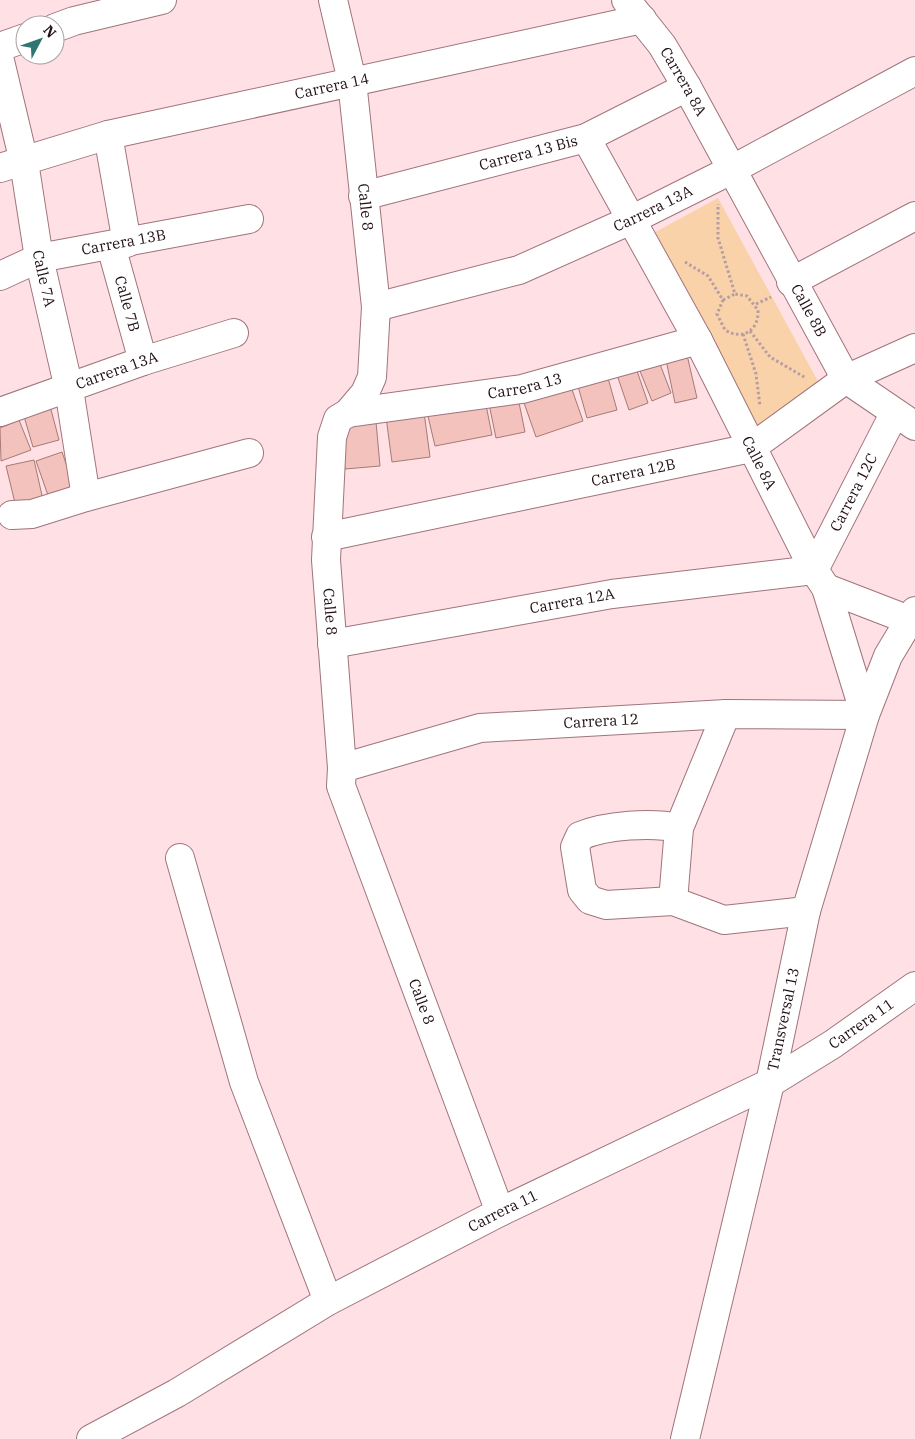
<svg xmlns="http://www.w3.org/2000/svg" width="915" height="1439" font-family="'IBM Plex Serif',serif">
<style>
.green{fill:#f9d2aa}
.building{fill:#f4c2bc;stroke:#a67a75}
.lines{fill:none;stroke-linecap:round;stroke-linejoin:round}
.minor-casing{stroke:#a0747c;stroke-width:30}
.path{stroke:#b69da1;stroke-width:3;stroke-dasharray:2.5 2.5;stroke-linecap:butt}
.minor{stroke:#fff;stroke-width:28}
.labels{text-anchor:middle;stroke-width:4;stroke-linejoin:round;paint-order:stroke}
.street-label{font-size:15px;fill:#211014;stroke:#fff}
</style>
<rect width="100%" height="100%" fill="#fee0e5"/>
<path class="green" d="M718,198L820,385L756,427L648,236Z"/>
<path class="building" d="M687,355L697,398L675,403L666,360Z
M658,359L671,393L652,401L638,366Z
M635,365L648,403L629,410L616,372Z
M606,371L617,410L587,418L576,379Z
M569,381L583,421L536,437L522,397Z
M517,393L525,432L496,438L488,399Z
M485,400L492,435L435,446L427,412Z
M50,406L59,440L33,447L23,413Z
M424,412L430,457L392,462L386,417Z
M19,420L31,450L1,461L0,428Z
M376,422L380,466L345,469L340,425Z
M62,452L76,492L50,501L36,461Z
M34,460L43,500L16,507L6,466Z"/>
<g class="lines">
<defs>
<g id="minor">
<path id="s1" d="M333,0L352,81L376,307L372,377L365,393L348,413L338,419L332,437L326,560L342,768L341,786L500,1212"/>
<path id="s2" d="M626,0L662,45L687,87L846,379L915,426"/>
<path d="M55,28L74,21L162,0"/>
<path d="M0,47L25,38"/>
<path id="s3" d="M0,61L24,162L39,258L69,389L86,497"/>
<path d="M108,135L127,243"/>
<path id="s4" d="M0,168L108,135L642,19"/>
<path id="s5" d="M363,196L586,138L687,87"/>
<path id="s6" d="M111,246L143,361"/>
<path id="s7" d="M0,276L39,258L249,219"/>
<path d="M791,282L915,216"/>
<path id="s8" d="M376,307L519,270L631,220L731,170L915,71"/>
<path id="s9" d="M0,412L143,361L234,333"/>
<path id="s10" d="M348,413L522,389L698,340"/>
<path d="M12,515L32,514L86,497L249,453"/>
<path id="s11" d="M326,537L751,448L846,379L915,348"/>
<path d="M826,588L909,620"/>
<path id="s12" d="M332,644L612,594L814,570L894,414"/>
<path id="s13" d="M342,768L480,728L726,714L865,715L826,588L814,570L698,340L586,138"/>
<path d="M679,828C652,822 606,825 580,836L575,847L582,890L590,900L606,905L673,901L724,920L806,911"/>
<path d="M180,858L244,1082L328,1301"/>
<path d="M673,901L679,828L726,714"/>
<path id="s14" d="M91,1439L177,1393L328,1301L500,1212L770,1083L833,1044L915,986"/>
<path id="s15" d="M685,1439L770,1083L806,911L865,715L888,656L915,611"/>
</g>
</defs>
<use href="#minor" class="minor-casing"/>
<path class="path" d="M685,262L708,276L723,300L717,314L725,330C743,341 759,330 758,310L747,296L735,294L718,238V204
M723,300L735,294
M756,304L771,297
M750,331L770,357L806,378
M743,334L756,374L760,406"/>
<use href="#minor" class="minor"/>
</g>
<g class="labels">
<g class="street-label">
<text dy="5" stroke="none"><textPath href="#s2" startOffset="100">Carrera 8A</textPath></text>
<text dy="5" stroke="none"><textPath href="#s4" startOffset="342">Carrera 14</textPath></text>
<text dy="5" stroke="none"><textPath href="#s5" startOffset="171">Carrera 13 Bis</textPath></text>
<text dy="5" stroke="none"><textPath href="#s1" startOffset="210">Calle 8</textPath></text>
<text dy="5" stroke="none"><textPath href="#s8" startOffset="295">Carrera 13A</textPath></text>
<text dy="5" stroke="none"><textPath href="#s7" startOffset="129">Carrera 13B</textPath></text>
<text dy="5" stroke="none"><textPath href="#s3" startOffset="222">Calle 7A</textPath></text>
<text dy="5" stroke="none"><textPath href="#s6" startOffset="60">Calle 7B</textPath></text>
<text dy="5" stroke="none"><textPath href="#s2" startOffset="361">Calle 8B</textPath></text>
<text dy="5" stroke="none"><textPath href="#s9" startOffset="124">Carrera 13A</textPath></text>
<text dy="5" stroke="none"><textPath href="#s10" startOffset="179">Carrera 13</textPath></text>
<text transform="translate(759 463) rotate(63)" y="5">Calle 8A</text>
<text dy="5" stroke="none"><textPath href="#s11" startOffset="314">Carrera 12B</textPath></text>
<text dy="5" stroke="none"><textPath href="#s12" startOffset="575">Carrera 12C</textPath></text>
<text dy="5" stroke="none"><textPath href="#s12" startOffset="244">Carrera 12A</textPath></text>
<text dy="5" stroke="none"><textPath href="#s1" startOffset="630">Calle 8</textPath></text>
<text dy="5" stroke="none"><textPath href="#s13" startOffset="265">Carrera 12</textPath></text>
<text dy="5" stroke="none"><textPath href="#s1" startOffset="1035">Calle 8</textPath></text>
<text dy="5" stroke="none"><textPath href="#s15" startOffset="431">Transversal 13</textPath></text>
<text dy="5" stroke="none"><textPath href="#s14" startOffset="876">Carrera 11</textPath></text>
<text dy="5" stroke="none"><textPath href="#s14" startOffset="471">Carrera 11</textPath></text>
</g>
</g>
<g transform="translate(40 40) rotate(49)"><circle r="24" fill="#ffffff" stroke="#a69fa1"/>
<path d="M0-4L9 19L0 12L-9 19Z" fill="#2e766f"/>
<text y="-8" font-size="14" font-weight="bold" text-anchor="middle" fill="#211014">N</text>
</g>
</svg>
